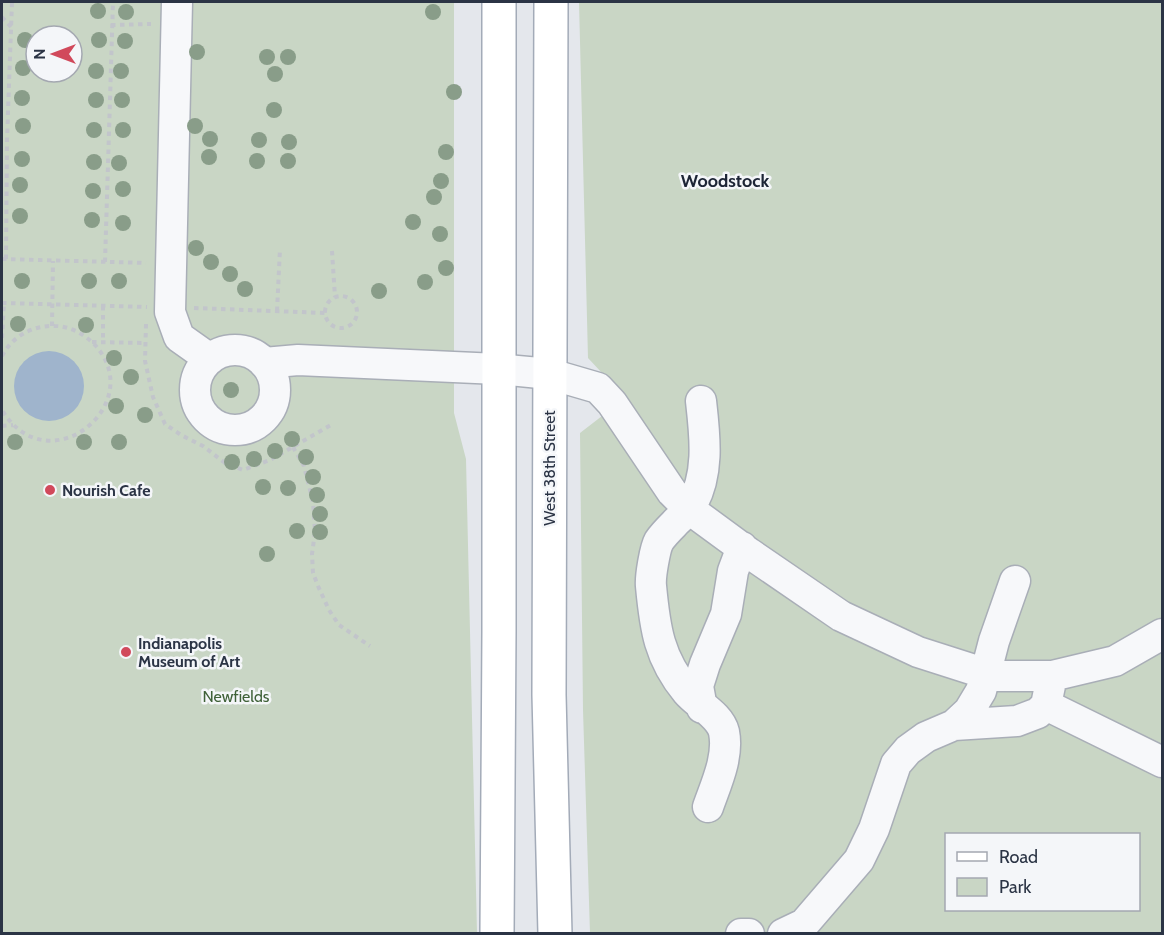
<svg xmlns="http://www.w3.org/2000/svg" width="1164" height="935" font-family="Cabin,sans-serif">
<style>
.green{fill:#c9d6c5;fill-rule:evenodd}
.water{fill:#9fb4cc}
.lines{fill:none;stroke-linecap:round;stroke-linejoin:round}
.minor-casing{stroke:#a9aeb7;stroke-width:33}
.major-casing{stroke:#a3abb8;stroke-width:36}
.path{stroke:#c2c5cb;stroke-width:4;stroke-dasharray:4.5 4.5;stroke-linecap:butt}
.minor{stroke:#f7f8fa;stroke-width:30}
.major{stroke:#fff;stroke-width:33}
.tree{fill:#899d89}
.poi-dot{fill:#d1495b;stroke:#f4f6f9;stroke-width:2}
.labels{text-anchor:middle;stroke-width:5;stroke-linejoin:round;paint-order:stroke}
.street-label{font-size:16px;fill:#2b3445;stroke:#f4f6f9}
.poi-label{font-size:16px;font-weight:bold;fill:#2b3445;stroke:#f4f6f9;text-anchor:start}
.park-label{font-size:16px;fill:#3f6138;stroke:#f4f6f9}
.neighbourhood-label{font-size:18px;font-weight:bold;fill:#1d2536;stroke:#f4f6f9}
</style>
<rect width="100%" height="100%" fill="#e4e7ec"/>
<path class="green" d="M2,2H454V413L466,459L477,933L2,934ZM36,36H72V72H36Z
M579,2H1162V933H590L583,710L580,433L602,416V373L588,358ZM946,834H1138V910H946Z"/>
<path class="water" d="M14 386a35 35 0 1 1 70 0a35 35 0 1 1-70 0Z"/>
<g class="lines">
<defs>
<path id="minor" d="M177,2L170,312L179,337L210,359
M195 390a40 40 0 1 1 80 0a40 40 0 1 1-80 0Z
M264,363L298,360L498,369L550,374L598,388L612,403L672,492L689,509L749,553L841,616L918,652L993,676H1052L1115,661L1162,634
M701,401C705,436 710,476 690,508C686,514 679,518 674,524C669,529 663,535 659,541C655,548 650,577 651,586C655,629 659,658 687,692C697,704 720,715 724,732C729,757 716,784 708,807
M1046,705L1162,762
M702,708L698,686L705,664L726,614L733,571L742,547
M954,725L969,711L981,691L994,641L1015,581
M741,934H749
M783,934L804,924L859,860L874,829L896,764L908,750L926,737L954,725L1017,721L1038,713L1046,705L1052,676"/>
<path id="major" d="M551,2L549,695L555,934
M497,934L499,632V2"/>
</defs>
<use href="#minor" class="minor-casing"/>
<use href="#major" class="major-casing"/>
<path class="path" d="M2,17L11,27
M111,25L151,24
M332,251L335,297
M2,259L146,263
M6,259L7,140L12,2
M105,262L113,2
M325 312a16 16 0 1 1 32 0a16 16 0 1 1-32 0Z
M2,303L147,307
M103,306V342
M194,308L325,313
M277,311L280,249
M146,324L145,361L153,397L165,424L181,435L203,446L225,463L243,470L270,460L331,425
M52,326L53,261
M2,338L4,303
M92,342L145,343
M2,356C12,337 32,325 55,326C70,326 84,334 95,345C149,404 48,486 2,410
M2,426L13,425
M293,447L304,466L313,502L315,532L312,554L313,573L318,586L329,610L339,625L370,646"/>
<use href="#minor" class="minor"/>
<use href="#major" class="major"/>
</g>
<g class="tree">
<circle cx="98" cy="11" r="8"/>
<circle cx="126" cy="12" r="8"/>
<circle cx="433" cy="12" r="8"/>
<circle cx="25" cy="40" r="8"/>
<circle cx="99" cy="40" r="8"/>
<circle cx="125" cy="41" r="8"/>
<circle cx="197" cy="52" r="8"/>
<circle cx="267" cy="57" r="8"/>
<circle cx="288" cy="57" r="8"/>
<circle cx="23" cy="68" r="8"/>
<circle cx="96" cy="71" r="8"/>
<circle cx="121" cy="71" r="8"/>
<circle cx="275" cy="74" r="8"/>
<circle cx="454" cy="92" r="8"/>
<circle cx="22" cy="98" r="8"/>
<circle cx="96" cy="100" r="8"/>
<circle cx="122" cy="100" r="8"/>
<circle cx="274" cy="110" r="8"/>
<circle cx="23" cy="126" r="8"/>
<circle cx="195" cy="126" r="8"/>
<circle cx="94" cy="130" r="8"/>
<circle cx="123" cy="130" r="8"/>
<circle cx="210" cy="139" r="8"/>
<circle cx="259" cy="140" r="8"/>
<circle cx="289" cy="142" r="8"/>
<circle cx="446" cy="152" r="8"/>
<circle cx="209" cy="157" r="8"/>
<circle cx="22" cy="159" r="8"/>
<circle cx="257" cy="161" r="8"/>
<circle cx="288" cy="161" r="8"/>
<circle cx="94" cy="162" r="8"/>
<circle cx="119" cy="163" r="8"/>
<circle cx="441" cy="181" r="8"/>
<circle cx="20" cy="185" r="8"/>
<circle cx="123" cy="189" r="8"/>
<circle cx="93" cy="191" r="8"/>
<circle cx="434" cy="197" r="8"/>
<circle cx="20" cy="216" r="8"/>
<circle cx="92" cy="220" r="8"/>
<circle cx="413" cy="222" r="8"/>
<circle cx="123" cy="223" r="8"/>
<circle cx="440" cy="234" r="8"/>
<circle cx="196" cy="248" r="8"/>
<circle cx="211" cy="262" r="8"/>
<circle cx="446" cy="268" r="8"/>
<circle cx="230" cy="274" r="8"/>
<circle cx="22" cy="281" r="8"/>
<circle cx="89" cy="281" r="8"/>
<circle cx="119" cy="281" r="8"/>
<circle cx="425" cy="282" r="8"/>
<circle cx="245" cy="289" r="8"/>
<circle cx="379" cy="291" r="8"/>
<circle cx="18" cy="324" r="8"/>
<circle cx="86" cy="325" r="8"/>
<circle cx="114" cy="358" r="8"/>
<circle cx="131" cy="377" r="8"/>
<circle cx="231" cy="390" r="8"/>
<circle cx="116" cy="406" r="8"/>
<circle cx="145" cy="415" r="8"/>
<circle cx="292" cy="439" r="8"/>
<circle cx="15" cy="442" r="8"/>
<circle cx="84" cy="442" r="8"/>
<circle cx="119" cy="442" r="8"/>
<circle cx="275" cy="451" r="8"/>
<circle cx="306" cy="457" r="8"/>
<circle cx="254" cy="459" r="8"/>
<circle cx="232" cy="462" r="8"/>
<circle cx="313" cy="477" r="8"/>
<circle cx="263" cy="487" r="8"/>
<circle cx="288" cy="488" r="8"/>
<circle cx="317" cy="495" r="8"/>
<circle cx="320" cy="514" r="8"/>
<circle cx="297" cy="531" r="8"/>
<circle cx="320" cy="532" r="8"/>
<circle cx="267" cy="554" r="8"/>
</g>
<g class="poi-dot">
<circle cx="50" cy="490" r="6"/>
<circle cx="126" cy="652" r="6"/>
</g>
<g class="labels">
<g class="street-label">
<text transform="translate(549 468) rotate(-90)" y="6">West 38th Street</text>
</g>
<g class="poi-label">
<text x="62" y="496">Nourish Cafe</text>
<text x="138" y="649">Indianapolis<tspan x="138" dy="18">Museum of Art</tspan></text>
</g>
<g class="park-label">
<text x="236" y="702">Newfields</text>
</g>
<g class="neighbourhood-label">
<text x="725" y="187">Woodstock</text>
</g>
</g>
<rect width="1164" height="935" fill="none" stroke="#2b3445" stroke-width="6"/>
<rect x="945" y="833" width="195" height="78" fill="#f4f6f9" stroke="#a4a8b1" stroke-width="1.5"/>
<rect x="957" y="852" width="30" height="9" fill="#ffffff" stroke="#a4a8b1" stroke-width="1.5"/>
<text x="999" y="863" font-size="18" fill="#2b3445">Road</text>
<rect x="957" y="878" width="30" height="18" fill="#c9d6c5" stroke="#a4a8b1" stroke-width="1.5"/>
<text x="999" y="893" font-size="18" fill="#2b3445">Park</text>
<g transform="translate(54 54) rotate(270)"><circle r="28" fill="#f4f6f9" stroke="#a4a8b1" stroke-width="1.5"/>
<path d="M0-4.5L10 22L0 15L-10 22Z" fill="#d1495b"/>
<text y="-9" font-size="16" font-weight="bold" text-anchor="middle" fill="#2b3445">N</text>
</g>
</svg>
